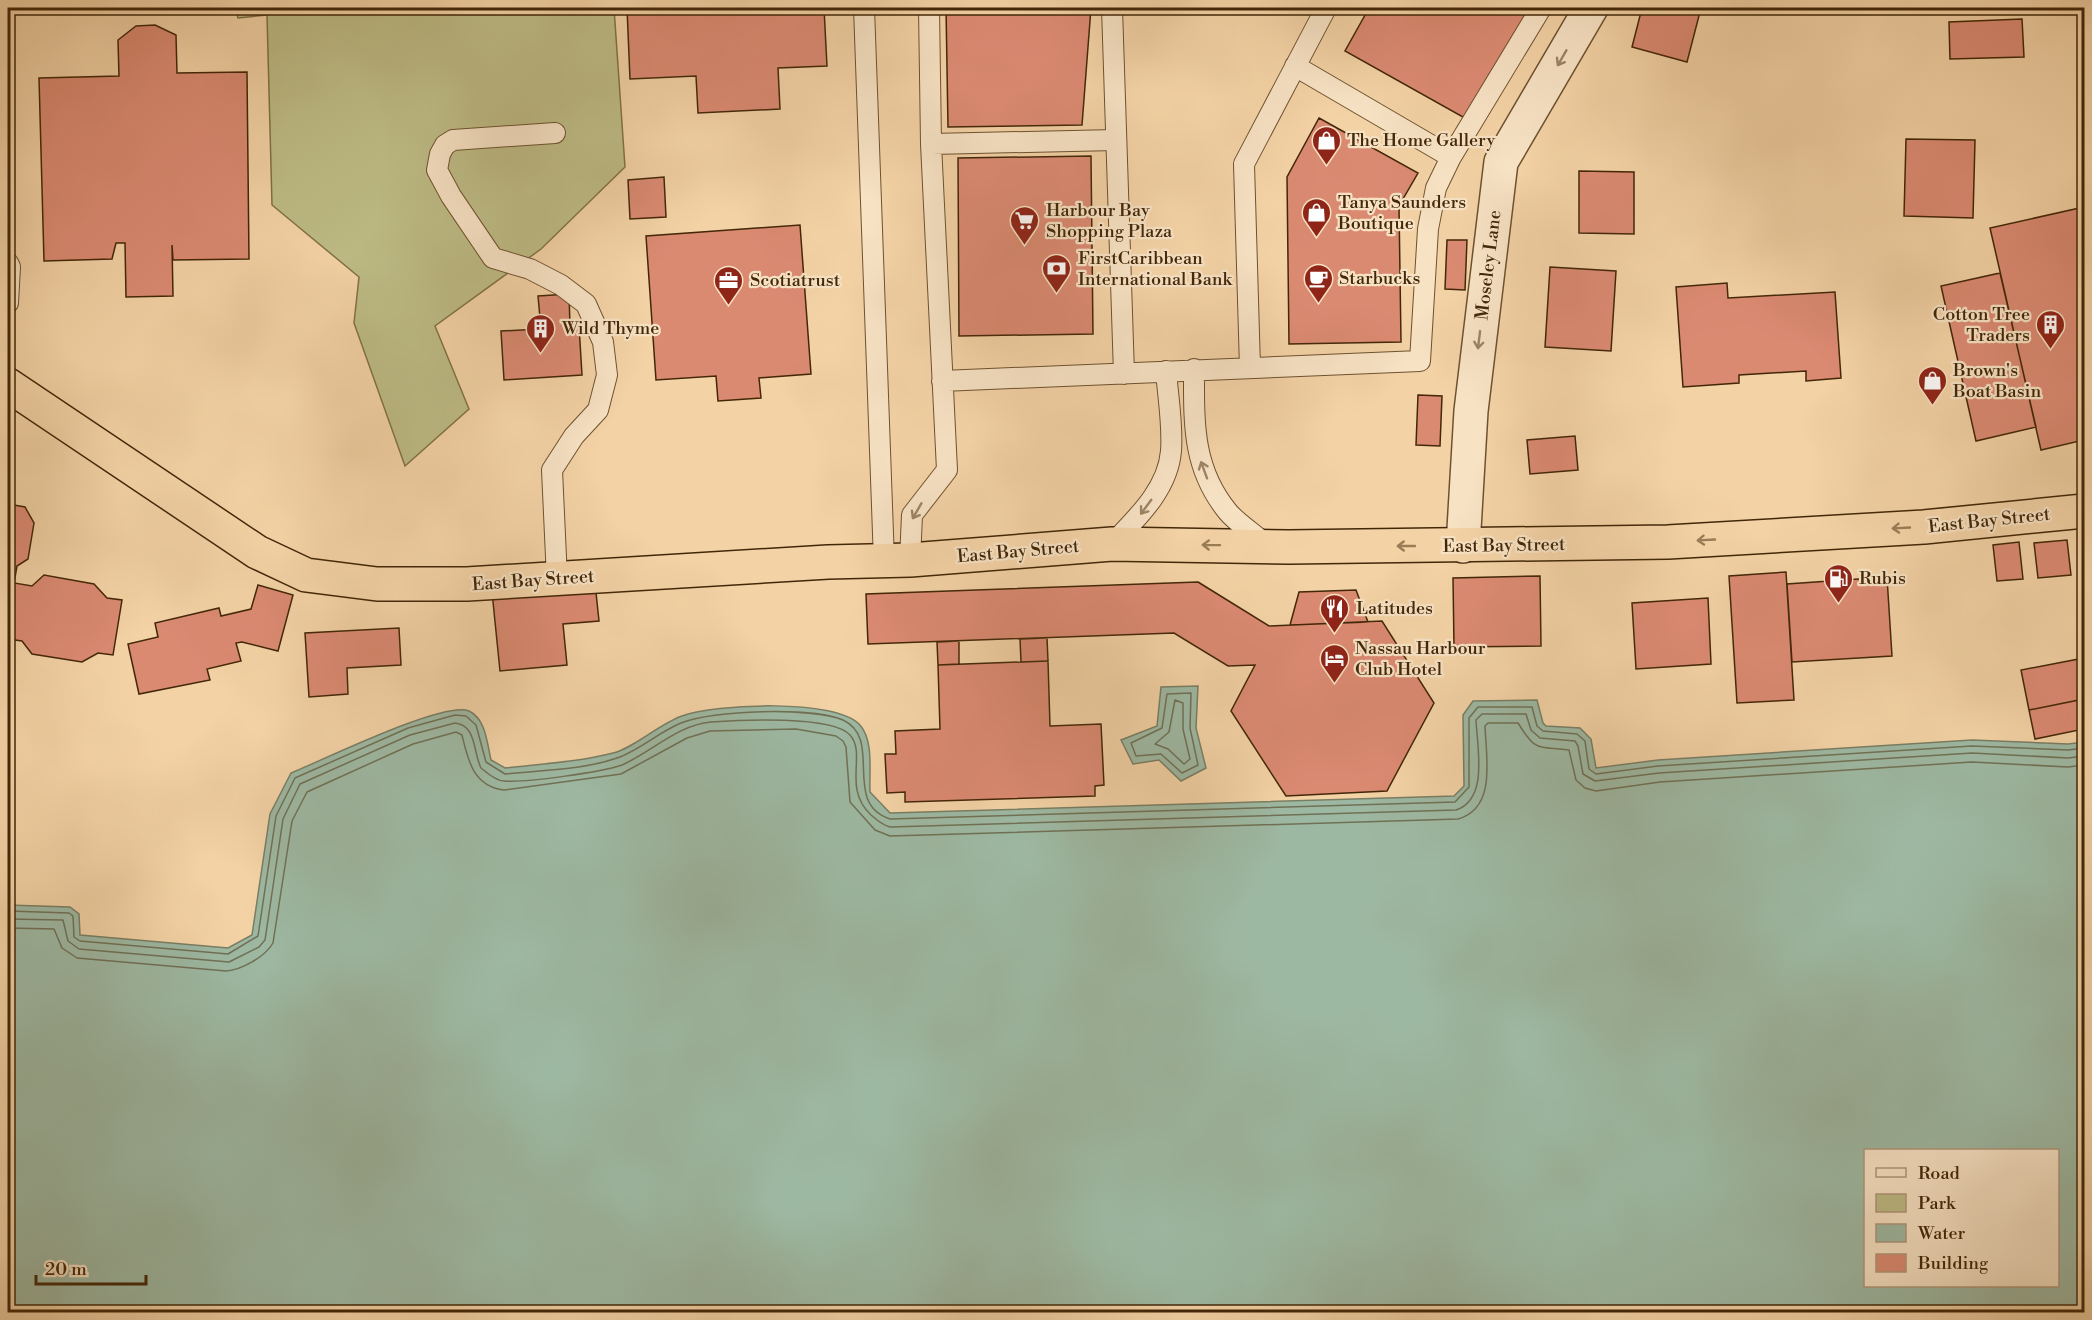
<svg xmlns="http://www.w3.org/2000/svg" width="2092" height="1320" font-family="'Libre Bodoni',serif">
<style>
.green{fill:#bdbb85;stroke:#807146;stroke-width:1.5}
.water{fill:#9db8a2;stroke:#797e64;stroke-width:1.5;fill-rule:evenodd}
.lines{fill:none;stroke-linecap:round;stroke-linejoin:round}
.shore{stroke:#707055;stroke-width:1.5}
.building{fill:#db8a72;stroke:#422708;stroke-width:1.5}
.lane-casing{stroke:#6e522f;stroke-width:22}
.street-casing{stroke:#6e522f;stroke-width:36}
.highway-casing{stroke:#422708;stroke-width:36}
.lane{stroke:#f7e2c4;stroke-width:20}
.street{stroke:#f7e2c4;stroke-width:33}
.highway{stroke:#f3d2a5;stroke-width:33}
.oneway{stroke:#9c8466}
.oneway2{stroke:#9a7c56}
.labels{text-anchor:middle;stroke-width:4.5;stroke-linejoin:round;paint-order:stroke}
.poi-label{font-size:18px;fill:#422708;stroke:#f7e2c4;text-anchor:start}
.street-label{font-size:18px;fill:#422708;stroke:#f7e2c4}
</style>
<rect width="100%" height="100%" fill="#f3d2a5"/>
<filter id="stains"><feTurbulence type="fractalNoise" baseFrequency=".00333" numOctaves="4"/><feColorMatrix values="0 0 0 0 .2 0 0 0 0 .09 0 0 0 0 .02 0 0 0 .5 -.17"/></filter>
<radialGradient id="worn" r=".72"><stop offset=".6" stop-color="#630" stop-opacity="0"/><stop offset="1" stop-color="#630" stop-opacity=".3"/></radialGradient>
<path class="green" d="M235,8H614L625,167L541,249L435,326L469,409L405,466L354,323L359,277L272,205L267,15L238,18Z"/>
<path class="water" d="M1198,686L1196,728L1206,768L1181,781L1159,760L1133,764L1121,740L1157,726L1161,687Z
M1537,700L1543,723L1546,726L1580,728L1591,739L1596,768L1658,760L1972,740L2068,744L2084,742V1312H8V905L70,907L79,914L80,935L228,948L252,935L270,814L291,773C321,761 445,700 469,711C486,719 487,743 491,760L505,768C541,764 578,762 613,753C634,748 659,724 682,716C715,704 835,698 860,725C874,741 869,772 870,792L890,813L1454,796L1464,786L1463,715L1473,701ZM1866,1150H2058V1286H1866Z"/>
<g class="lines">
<path class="shore" d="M1191,693L1190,728L1198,765L1182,773L1161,754L1136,756L1131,743L1162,728L1167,694Z
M1175,700L1183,703V729L1190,759L1184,764L1168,749L1155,744L1169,732Z
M8,911L69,913L73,916L74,937L80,941L228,954L258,936L276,816L295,778L408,728L455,715L466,716L476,725L486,762L505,774C541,770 583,770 617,758C638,751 659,732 681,723C712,710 812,707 843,720C884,739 841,803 890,819L1455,802L1469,787V718L1478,707H1532L1537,726L1543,731L1577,734L1585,741L1589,769L1596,774L1658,766L1972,746L2068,750L2084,748
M8,919L63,920L68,941L79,949L229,962L259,947L265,940L283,819L300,784L410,735L455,723C477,725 473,753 481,768C487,773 496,781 504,781C524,783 603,772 622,765C652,752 677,725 711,722C738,720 832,715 850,735C867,754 842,788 871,815C877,820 882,825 890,827L1456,810C1489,799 1477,747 1476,720L1482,714H1526L1531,730L1540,738L1575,741L1578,746L1583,774L1595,781L1659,773L1972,753L2068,758L2084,756
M8,928L54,929L62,948L77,958L226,971C241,970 265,957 273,943L292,821L307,792L413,744L456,732L462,735C468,760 473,786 504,790L621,774L687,738L710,731L796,729L836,736L843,741L846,747L850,802L875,830L890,836L1458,819C1497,808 1486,757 1485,726L1488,723H1518C1536,752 1536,746 1569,750L1576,780L1585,788L1596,791L1660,782L1972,762L2068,767L2084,765"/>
</g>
<path class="building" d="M627,8H824L827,66L778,68L780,109L698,113L696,76L630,79Z
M946,8H1091L1082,125L948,127Z
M1369,8H1534L1470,121L1345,51Z
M1642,8H1701L1687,62L1632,47Z
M2022,19L2024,57L1950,59L1949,22Z
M155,25L176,35L177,73L247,72L249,259L173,260L172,245L173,296L126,297L125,243H116L112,259L44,261L39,78L119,76L118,40L136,26Z
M1319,118L1418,173L1399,206L1401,342L1289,344L1287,177Z
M1906,139L1975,140L1973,218L1904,216Z
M1091,156L1093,334L959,336L958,158Z
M1579,171L1634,172V234L1579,233Z
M664,177L666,217L630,219L628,180Z
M2084,207V440L2041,450L1990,228Z
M800,225L811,374L759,378L761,398L718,401L716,376L656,380L646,236Z
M1447,240H1467L1465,290L1445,289Z
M1550,267L1616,271L1611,351L1545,347Z
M2000,273L2036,427L1976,441L1941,286Z
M1727,283L1728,298L1835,292L1841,378L1806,381V371L1739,375V383L1683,387L1676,287Z
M569,294L570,326H579L582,375L504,380L501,331L541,329L538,296Z
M1418,395L1442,396L1440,446L1416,445Z
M1575,436L1578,470L1530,474L1527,440Z
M8,504L25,507L34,523L28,559L17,566L14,583L32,586L44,575L94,584L107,598L122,600L113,655L98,653L82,662L32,654L22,641L8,639Z
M2067,540L2071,575L2038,578L2034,543Z
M2019,542L2023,579L1997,581L1993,545Z
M1786,572L1794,700L1737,703L1729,576Z
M1540,576L1541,646L1454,647L1453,578Z
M1887,577L1892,656L1792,662L1787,584Z
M1198,582L1269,626L1382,621L1434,703L1387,791L1286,796L1231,711L1255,665L1228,666L1174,633L868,644L866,594Z
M595,583L599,621L563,624L567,665L500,671L492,592Z
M258,585L293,595L278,651L242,642L236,643L241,661L207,669L210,680L139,694L128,644L158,637L155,623L219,608L221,616L251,609Z
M1356,590L1368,622L1290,625L1299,592Z
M1708,598L1711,664L1636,669L1632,603Z
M399,628L401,665L347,668L348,694L309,697L305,633Z
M1047,638L1048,661L1021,662L1020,639Z
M959,641V664L938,665L937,642Z
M2084,658V699L2029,710L2021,670Z
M1048,661L1050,726L1101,724L1104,785L1095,786V796L905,802V792L887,793L885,754H896L895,731L940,729L938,665Z
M2084,699V729L2035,739L2029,710Z"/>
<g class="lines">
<defs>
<path id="lane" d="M864,8L884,561
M1112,8L1124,374
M1295,66L1451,157
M555,133L453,140L445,145L440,154L437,170L451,196L493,258L530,269L561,285L586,304L603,342L607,375L598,410L574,436L552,470L557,579
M931,144L1116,140
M8,263L10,267L8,303
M1250,368L1244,164L1326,8
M1194,369C1194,423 1192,468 1228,512C1238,524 1255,534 1267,546
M942,381L1420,361L1428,229L1436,188L1451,157L1541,8
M1112,544C1137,518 1168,489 1171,451C1173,425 1168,397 1166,371
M910,560L912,515L947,470L931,144L929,8"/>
<path id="street" d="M1463,546L1471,411L1501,162L1591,8"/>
<path id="highway" d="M8,385L257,552L306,575L377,584H467L828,562L910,560L1112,544L1289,547L1668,542L1924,527L2084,511"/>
</defs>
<use href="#lane" class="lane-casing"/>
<use href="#street" class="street-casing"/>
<use href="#highway" class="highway-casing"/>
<use href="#lane" class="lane"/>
<use href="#street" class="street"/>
<use href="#highway" class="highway"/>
</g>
<defs><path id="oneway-shaft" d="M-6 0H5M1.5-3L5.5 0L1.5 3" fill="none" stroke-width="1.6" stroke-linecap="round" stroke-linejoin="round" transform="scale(1.5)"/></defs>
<g class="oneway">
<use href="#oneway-shaft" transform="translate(1562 58) rotate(120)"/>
<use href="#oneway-shaft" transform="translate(1479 340) rotate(97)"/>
<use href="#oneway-shaft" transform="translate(1204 470) rotate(-110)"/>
<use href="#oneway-shaft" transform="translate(1146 507) rotate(126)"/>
<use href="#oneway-shaft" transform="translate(917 511) rotate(120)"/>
</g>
<g class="oneway2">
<use href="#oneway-shaft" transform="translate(1901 528) rotate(177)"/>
<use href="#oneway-shaft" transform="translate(1706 540) rotate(177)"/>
<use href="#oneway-shaft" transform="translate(1211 545) rotate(-179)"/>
<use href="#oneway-shaft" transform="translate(1406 546) rotate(180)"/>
</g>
<defs>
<symbol id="shop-pin" viewBox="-11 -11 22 30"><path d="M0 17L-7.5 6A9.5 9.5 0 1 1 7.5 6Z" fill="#8f2418" stroke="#f7e2c4"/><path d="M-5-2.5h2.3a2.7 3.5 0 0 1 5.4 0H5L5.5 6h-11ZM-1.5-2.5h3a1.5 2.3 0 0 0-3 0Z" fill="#fff"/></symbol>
<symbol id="supermarket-pin" viewBox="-11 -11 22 30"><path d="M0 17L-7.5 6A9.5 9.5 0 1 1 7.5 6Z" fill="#8f2418" stroke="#f7e2c4"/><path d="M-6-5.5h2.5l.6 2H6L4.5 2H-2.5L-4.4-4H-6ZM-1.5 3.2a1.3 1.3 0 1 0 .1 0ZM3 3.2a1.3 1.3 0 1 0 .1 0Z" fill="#fff"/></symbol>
<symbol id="bank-pin" viewBox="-11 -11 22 30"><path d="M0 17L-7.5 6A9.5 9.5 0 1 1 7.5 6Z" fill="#8f2418" stroke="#f7e2c4"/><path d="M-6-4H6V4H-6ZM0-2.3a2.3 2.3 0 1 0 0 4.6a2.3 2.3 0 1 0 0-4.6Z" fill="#fff"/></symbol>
<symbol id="cafe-pin" viewBox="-11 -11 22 30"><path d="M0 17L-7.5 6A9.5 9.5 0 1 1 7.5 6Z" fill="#8f2418" stroke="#f7e2c4"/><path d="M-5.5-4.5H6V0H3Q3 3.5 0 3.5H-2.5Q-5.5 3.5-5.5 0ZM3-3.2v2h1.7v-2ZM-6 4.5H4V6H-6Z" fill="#fff"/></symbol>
<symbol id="office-pin" viewBox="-11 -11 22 30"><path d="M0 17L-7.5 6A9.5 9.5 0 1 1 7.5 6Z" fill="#8f2418" stroke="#f7e2c4"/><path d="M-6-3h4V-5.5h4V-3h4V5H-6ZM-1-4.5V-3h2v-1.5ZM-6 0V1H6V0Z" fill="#fff"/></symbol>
<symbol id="building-pin" viewBox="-11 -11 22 30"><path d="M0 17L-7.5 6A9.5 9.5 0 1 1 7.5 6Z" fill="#8f2418" stroke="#f7e2c4"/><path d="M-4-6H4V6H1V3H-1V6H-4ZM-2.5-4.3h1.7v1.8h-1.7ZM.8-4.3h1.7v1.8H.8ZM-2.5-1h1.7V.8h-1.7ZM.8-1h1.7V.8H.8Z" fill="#fff"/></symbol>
<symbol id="fuel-pin" viewBox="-11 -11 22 30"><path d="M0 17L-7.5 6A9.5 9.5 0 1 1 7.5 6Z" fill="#8f2418" stroke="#f7e2c4"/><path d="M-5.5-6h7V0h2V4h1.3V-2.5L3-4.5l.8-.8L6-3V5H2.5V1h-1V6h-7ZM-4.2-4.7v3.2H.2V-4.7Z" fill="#fff"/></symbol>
<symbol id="restaurant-pin" viewBox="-11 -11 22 30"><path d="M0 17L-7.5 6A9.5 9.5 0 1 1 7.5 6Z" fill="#8f2418" stroke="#f7e2c4"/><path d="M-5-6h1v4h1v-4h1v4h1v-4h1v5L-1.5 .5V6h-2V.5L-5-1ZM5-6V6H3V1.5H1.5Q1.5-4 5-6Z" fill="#fff"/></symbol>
<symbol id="hotel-pin" viewBox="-11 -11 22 30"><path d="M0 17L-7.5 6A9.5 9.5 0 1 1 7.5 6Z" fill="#8f2418" stroke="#f7e2c4"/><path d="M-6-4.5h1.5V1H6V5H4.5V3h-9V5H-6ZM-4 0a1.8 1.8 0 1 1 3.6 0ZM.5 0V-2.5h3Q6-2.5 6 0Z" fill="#fff"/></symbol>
</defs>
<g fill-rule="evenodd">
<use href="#shop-pin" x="1310" y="124" width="33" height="45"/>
<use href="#shop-pin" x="1300" y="196" width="33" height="45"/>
<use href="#supermarket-pin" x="1008" y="204" width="33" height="45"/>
<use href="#bank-pin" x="1040" y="252" width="33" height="45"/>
<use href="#cafe-pin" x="1302" y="262" width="33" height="45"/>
<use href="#office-pin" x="712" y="264" width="33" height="45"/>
<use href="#building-pin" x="2034" y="308" width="33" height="45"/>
<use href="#building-pin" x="524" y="312" width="33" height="45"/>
<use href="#shop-pin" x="1916" y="364" width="33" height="45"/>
<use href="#fuel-pin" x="1822" y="562" width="33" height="45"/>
<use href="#restaurant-pin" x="1318" y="592" width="33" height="45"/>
<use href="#hotel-pin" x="1318" y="642" width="33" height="45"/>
</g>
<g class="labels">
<g class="poi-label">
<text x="1347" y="146">The Home Gallery</text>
<text x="1338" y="208">Tanya Saunders<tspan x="1338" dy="21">Boutique</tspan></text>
<text x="1046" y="216">Harbour Bay<tspan x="1046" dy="21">Shopping Plaza</tspan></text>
<text x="1078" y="264">FirstCaribbean<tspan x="1078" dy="21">International Bank</tspan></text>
<text x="1339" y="284">Starbucks</text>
<text x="750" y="286">Scotiatrust</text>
<text x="2030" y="320" text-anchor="end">Cotton Tree<tspan x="2030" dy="21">Traders</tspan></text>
<text x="562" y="334">Wild Thyme</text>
<text x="1953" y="376">Brown's<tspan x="1953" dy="21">Boat Basin</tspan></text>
<text x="1859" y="584">Rubis</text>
<text x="1356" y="614">Latitudes</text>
<text x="1355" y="654">Nassau Harbour<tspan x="1355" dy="21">Club Hotel</tspan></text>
</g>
<g class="street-label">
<text transform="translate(1488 265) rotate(-83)" y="6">Moseley Lane</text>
<text transform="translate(1989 520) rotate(-6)" y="6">East Bay Street</text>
<text transform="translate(1504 545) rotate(-1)" y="6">East Bay Street</text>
<text transform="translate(1018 551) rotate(-5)" y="6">East Bay Street</text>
<text transform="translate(533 580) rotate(-4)" y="6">East Bay Street</text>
</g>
</g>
<rect width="2092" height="1320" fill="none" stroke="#f3d2a5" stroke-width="30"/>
<rect x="9" y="9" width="2074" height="1302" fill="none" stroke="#422708" stroke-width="3"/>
<rect x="15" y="15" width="2062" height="1290" fill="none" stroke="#422708" stroke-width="1.5"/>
<rect x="1864" y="1149" width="195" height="138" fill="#f7e2c4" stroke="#af9779" stroke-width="1.5"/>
<rect x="1876" y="1168" width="30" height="9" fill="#f7e2c4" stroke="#af9779" stroke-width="1.5"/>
<text x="1918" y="1179" font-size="18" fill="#422708">Road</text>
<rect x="1876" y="1194" width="30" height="18" fill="#bdbb85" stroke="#af9779" stroke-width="1.5"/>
<text x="1918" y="1209" font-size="18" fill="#422708">Park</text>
<rect x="1876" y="1224" width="30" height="18" fill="#9db8a2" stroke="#af9779" stroke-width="1.5"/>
<text x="1918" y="1239" font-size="18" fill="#422708">Water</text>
<rect x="1876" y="1254" width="30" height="18" fill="#db8a72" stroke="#af9779" stroke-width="1.5"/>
<text x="1918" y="1269" font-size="18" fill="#422708">Building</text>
<path d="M36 1275v9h110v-9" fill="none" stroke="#422708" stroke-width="3"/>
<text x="45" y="1275" font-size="18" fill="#422708" stroke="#f7e2c4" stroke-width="4.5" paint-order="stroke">20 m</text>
<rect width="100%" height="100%" filter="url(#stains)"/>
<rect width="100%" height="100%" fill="url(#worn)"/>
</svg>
